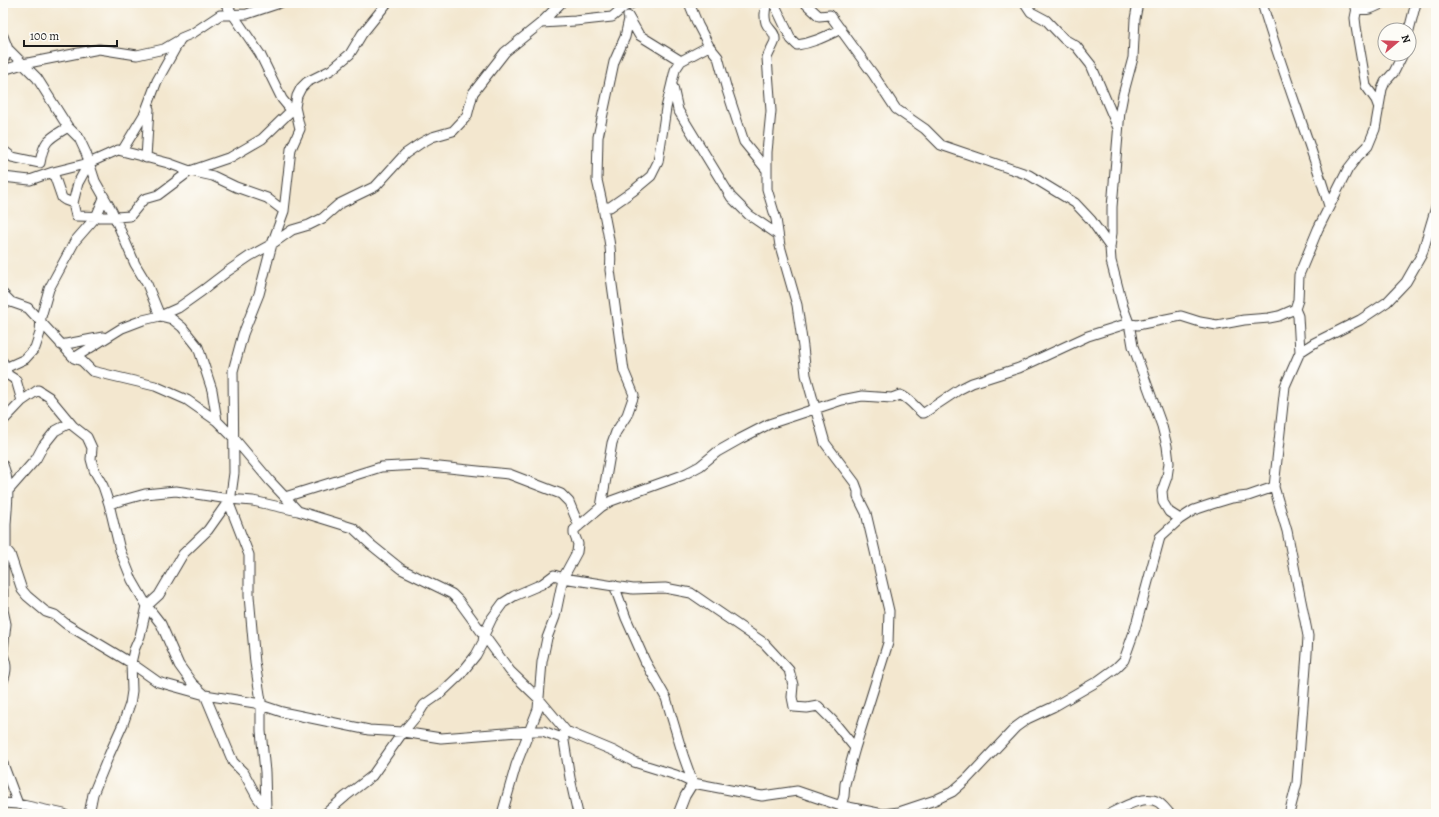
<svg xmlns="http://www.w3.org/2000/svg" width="1439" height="817" font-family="Alegreya,serif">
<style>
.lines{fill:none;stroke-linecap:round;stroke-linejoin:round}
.minor-casing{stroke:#3c3a37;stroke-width:11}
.minor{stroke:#fff;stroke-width:9}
</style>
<rect width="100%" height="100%" fill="#fdfcf7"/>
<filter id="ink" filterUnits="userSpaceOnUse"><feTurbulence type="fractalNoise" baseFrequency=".025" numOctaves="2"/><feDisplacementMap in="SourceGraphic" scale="8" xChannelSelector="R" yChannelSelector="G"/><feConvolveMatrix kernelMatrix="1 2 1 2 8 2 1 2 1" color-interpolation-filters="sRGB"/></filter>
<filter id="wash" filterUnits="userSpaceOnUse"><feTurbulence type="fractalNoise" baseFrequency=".012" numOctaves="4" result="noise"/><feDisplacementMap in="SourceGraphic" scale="16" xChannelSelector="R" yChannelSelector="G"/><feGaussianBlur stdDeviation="0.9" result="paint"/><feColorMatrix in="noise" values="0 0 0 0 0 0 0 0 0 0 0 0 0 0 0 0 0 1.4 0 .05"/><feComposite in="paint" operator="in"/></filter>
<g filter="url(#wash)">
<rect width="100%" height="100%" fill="#f3e7cf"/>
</g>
<g filter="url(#ink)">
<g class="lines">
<defs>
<path id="minor" d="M225,3L260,54L282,99L291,110
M767,3C765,9 764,16 766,23C768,29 776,32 775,40C775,43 769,52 767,58L771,111L767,152V189L776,219L780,246L797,305L803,347L806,375L825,443L855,483L858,491V497L866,513L889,611L888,643L855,748L845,784L844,796L842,802L838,805
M774,3L791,39L797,45C813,43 826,36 841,29
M805,3L819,16L830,15L873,74L896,109L925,129L941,145L1029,175L1075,203L1091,220L1110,247
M1025,3L1031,12L1046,20L1064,39L1076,46L1091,65L1118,128
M1138,3L1135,19L1133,58L1123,95L1120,111L1112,207V233L1110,247L1111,261L1123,307L1129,323L1133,346L1162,426L1167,446L1169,463L1167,477L1162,491L1163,502L1169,512L1180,519
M1262,3C1282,72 1309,138 1329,206
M1358,3L1355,18L1356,27L1366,86L1376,100L1379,108
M1356,8C1366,12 1374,8 1383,3
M628,16L639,35L681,61
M541,23L575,21L612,17L624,7L633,3
M1409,30L1416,3
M3,36L8,49L3,62
M709,46L718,57L727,90L744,142L766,169
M8,49L37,78L68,127L79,138L86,153L95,181L112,211L135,264L147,284L160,316
M3,70L23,64L99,49L137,55L164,49L181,39
M673,87L678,110L731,197L749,215L777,234
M3,150L12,157L40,163C44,139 49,139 68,127
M122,151L145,113L157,81L181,38L193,33L220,15L247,14L280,3
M146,158L149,109
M53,172L62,198L65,200L73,203L78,183L89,163
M3,177L30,180L53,172L89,163L118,150L168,163L190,171L213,176L236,187L267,198L284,211
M73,203L76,216L116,217L130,216L144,199L158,195L190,171L231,157L262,139L295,107
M603,207L597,180L598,137L614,62L625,37L629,19
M3,294L11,302L28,308L74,358L82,361L92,371L155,386L187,400L217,421L233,437L270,481L298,511L353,528L370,544L401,569L442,589L452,594L459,601L510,671L539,699L566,731L614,751L634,762L676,775L693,783L762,796L797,791L838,805L883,814L899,812L935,800L952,792L967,779L1016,727L1027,719L1053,707L1098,681L1116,668L1124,660L1135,629L1160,537L1180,519L1194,510L1212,504L1232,498L1248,496L1274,487
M160,316L172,319L182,327L198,347L212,390L217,421
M61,345L103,337
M1300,352L1298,316L1295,309L1298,300L1299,275L1318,229L1348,169L1358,156L1368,146L1375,129L1382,89L1385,82L1394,72L1403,54
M74,358L122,328L143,320L160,316L178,308L202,291L228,271L250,256L272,244L292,230L309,225L323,218L339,204L376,186L405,154L421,143L432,137L453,131L467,116L473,93L505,52L541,23L561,3
M3,362L8,375L16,380L22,401
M3,369L25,359L35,348L40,333L41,317L49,289L75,241L96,217L104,198
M3,421L22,401L38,390L49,397L73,426L87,437L92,448L91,459L94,470L103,486L109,504L120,550L132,580L147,606L161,624L179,665L192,683L205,695L233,762L244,773L257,797L270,814
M3,465C11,485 7,504 6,525C6,533 6,542 6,550L4,552L3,561
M285,497L381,467L420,465L478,471L509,474L561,494L569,502L579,526
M3,501L7,492L36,459L43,446L55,431L70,423
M228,501L249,555V596L255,663L261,701V731L265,772L266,808
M109,504L145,494L176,491L229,499L253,501L298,511
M601,507L612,443L616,432L627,415L634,395L624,371L610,270C613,249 606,227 603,207H610L633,191L651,176L658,162L666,108L675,70L681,61L709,46L698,25L689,3
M3,546L10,554L22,590L27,596L46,612L55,615L66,624L131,663L158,682L205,695L255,703L282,712L369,730L403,732L441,738L530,731H543L564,739
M3,562V610L6,624L3,651
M614,585L626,618L645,661L666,698L683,755L693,783
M3,655C7,665 7,671 3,681
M563,735L570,778L578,814
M3,764L18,804
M3,803L18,804L64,814
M89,814L93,794L109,755L123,724L130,704L132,691L131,663L134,650L140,636L147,606L159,595L183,554L208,530L225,506L231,495L234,473L233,371L243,334L259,294L272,244L284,211L291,149L300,129L295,107L297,96L301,88L307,82L331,70L350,54L362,34L387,3
M325,814L346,796L372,776L403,732L419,713L424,705L441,693L460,675L476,655L483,642L484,635L492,618L503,603L514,596L542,584L554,575L563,578L633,589L665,588L691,593L764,643L789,670L793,685L792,697L794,707L807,708L818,706L833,721L855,748
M502,814L516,765L538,709L542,662L547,638L555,617L563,578L577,552L578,544L574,534V530L601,507L611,501L683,475L700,466L717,452L740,439L769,424L842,400L862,396L892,398L900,395C909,398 915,407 922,413H924L960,389L972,383L1019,368L1088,336L1129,323L1137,325L1181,316L1200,322L1217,325L1244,320L1269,318L1279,316L1295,309
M678,814L685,796L693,783
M1109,814C1122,808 1144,794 1158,802C1163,805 1166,810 1170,814
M1289,814L1297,783L1307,653L1308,636L1287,531L1274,487L1285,386L1300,352L1314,343L1360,320L1387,302L1406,282L1422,254L1436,207"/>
</defs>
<use href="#minor" class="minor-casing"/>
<use href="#minor" class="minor"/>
</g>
</g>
<rect width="1439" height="817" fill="none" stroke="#fdfcf7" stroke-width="16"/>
<g transform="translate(1397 42) rotate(71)"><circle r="19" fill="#fdfcf7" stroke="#a3a29f"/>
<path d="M0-3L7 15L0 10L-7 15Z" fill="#d1495b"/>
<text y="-6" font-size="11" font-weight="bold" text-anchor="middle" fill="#1c1c1c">N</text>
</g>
<path d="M24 40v6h93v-6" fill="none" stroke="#1c1c1c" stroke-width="2"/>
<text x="30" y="40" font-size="12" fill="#1c1c1c" stroke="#fdfcf7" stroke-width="3" paint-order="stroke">100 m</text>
</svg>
